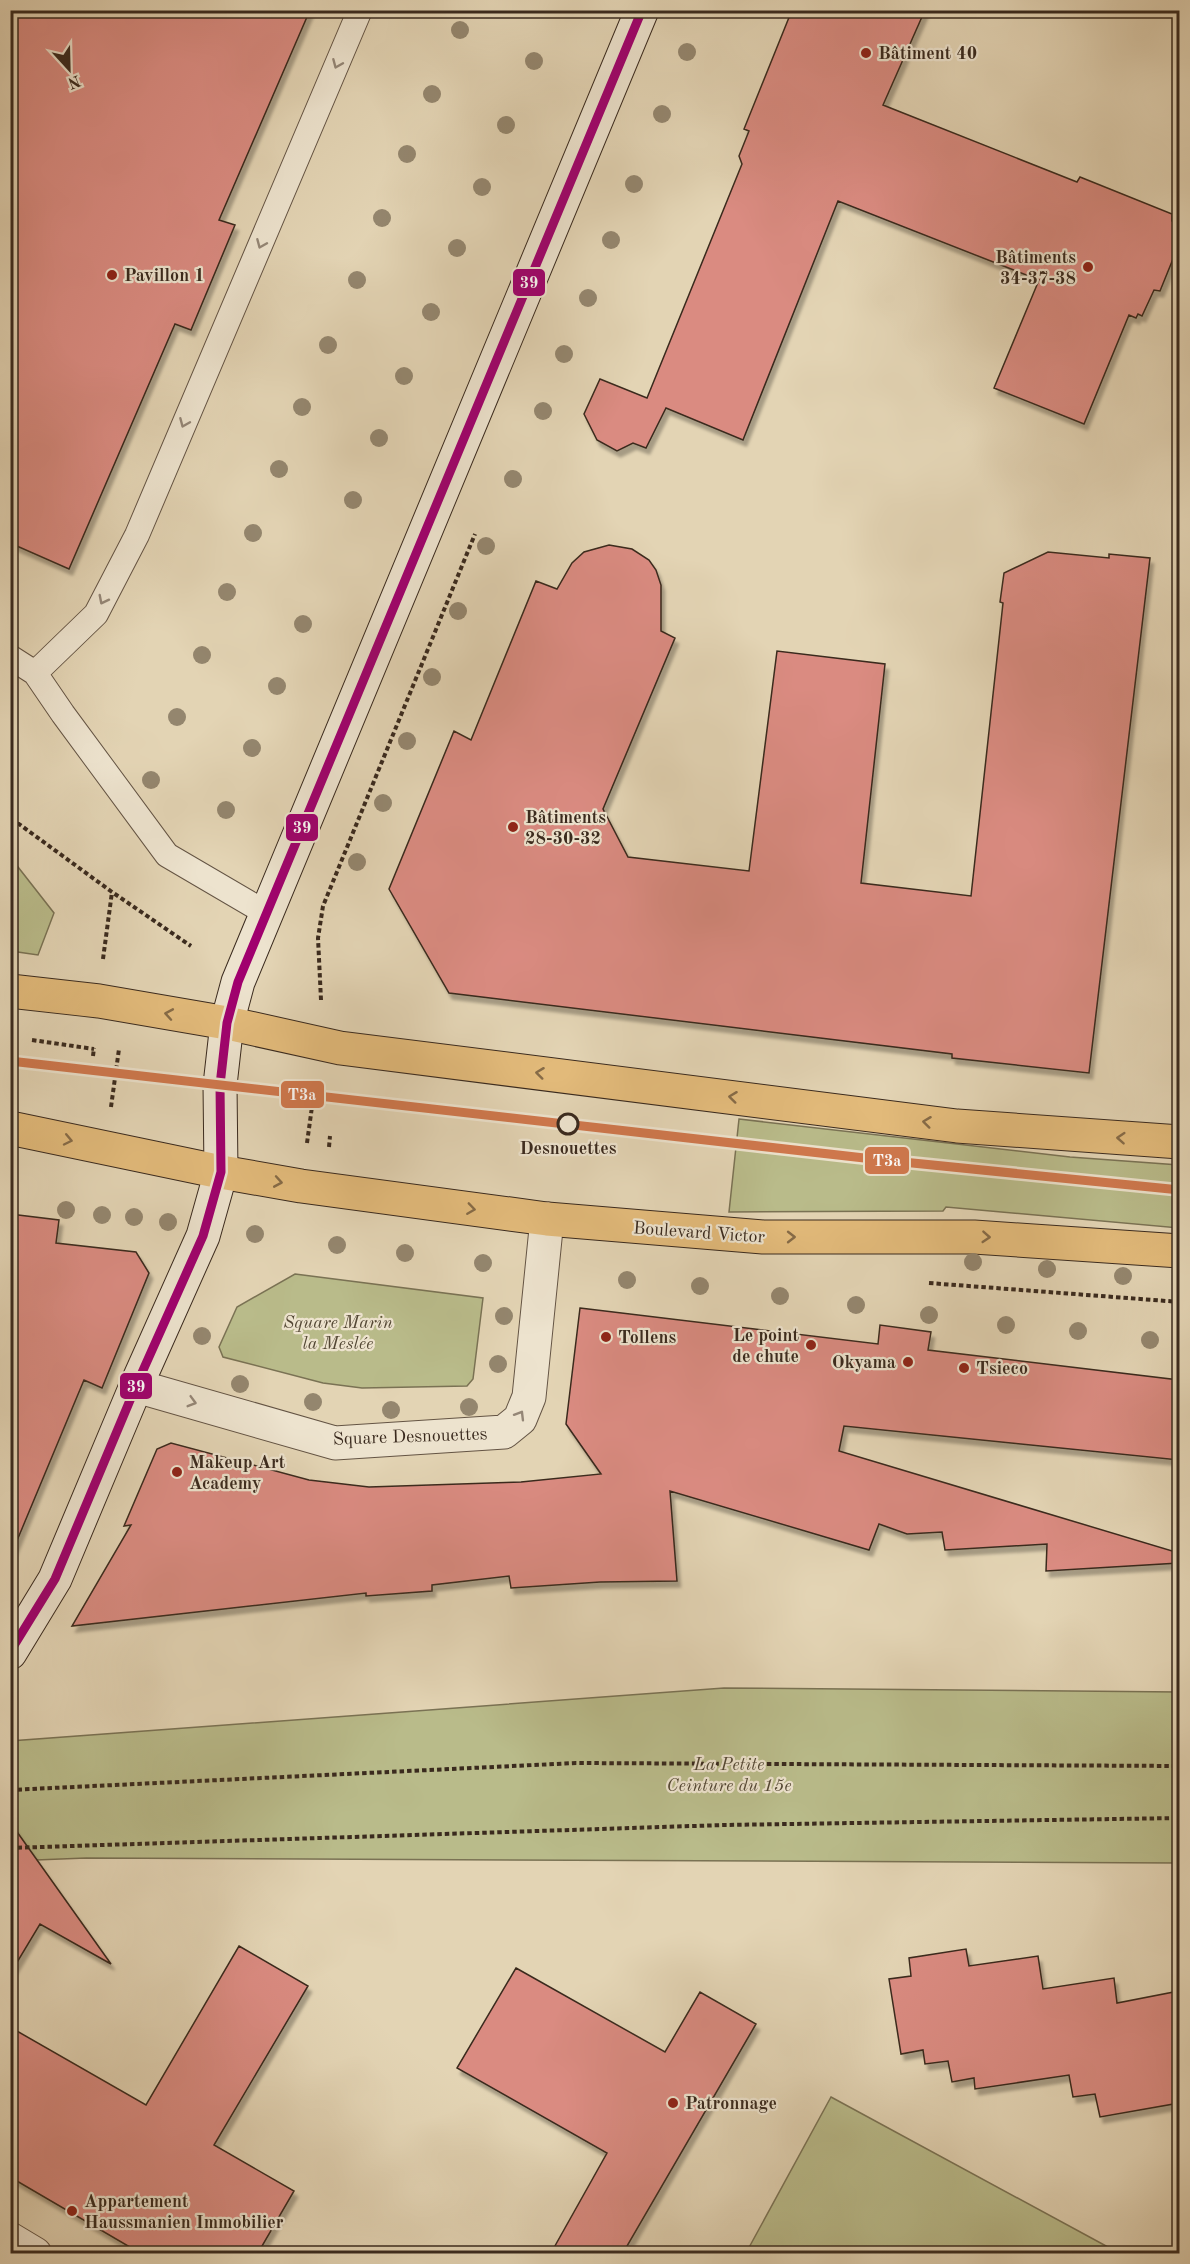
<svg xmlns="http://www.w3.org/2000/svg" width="1190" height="2264" font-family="'Old Standard TT',serif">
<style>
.green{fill:#b9bb8a;stroke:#7a7254;stroke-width:1.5}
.building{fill:#da8b81;stroke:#3a2a1e;stroke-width:1.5;filter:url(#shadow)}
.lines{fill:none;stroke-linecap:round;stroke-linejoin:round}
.lane-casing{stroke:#645444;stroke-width:26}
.street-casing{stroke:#645444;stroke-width:35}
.secondary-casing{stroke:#3a2a1e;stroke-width:35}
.primary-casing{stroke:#3a2a1e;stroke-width:35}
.path{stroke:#3a2a1e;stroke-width:4;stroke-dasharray:4.5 3;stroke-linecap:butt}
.lane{stroke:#ede3ce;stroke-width:24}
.street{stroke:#ede3ce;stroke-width:33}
.secondary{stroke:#ede3ce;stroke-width:33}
.primary{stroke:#e2ba7a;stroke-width:33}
.bus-1-casing{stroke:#ede3ce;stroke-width:14}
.bus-1{stroke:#a0006e;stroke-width:9}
.tram-1-casing{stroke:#ede3ce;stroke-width:14}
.tram-1{stroke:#d0784d;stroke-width:9}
.tree{fill:#94866e}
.oneway{stroke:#948676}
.oneway2{stroke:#866b47}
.poi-dot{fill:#8f2418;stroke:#ede3ce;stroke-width:2}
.stop-dot{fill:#ede3ce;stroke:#3a2a1e;stroke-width:3}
.labels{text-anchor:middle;stroke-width:4.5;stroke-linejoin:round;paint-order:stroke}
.poi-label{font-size:18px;font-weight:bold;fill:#3a2a1e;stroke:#ede3ce;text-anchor:start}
.stop-label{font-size:18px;font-weight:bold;fill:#3a2a1e;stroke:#ede3ce}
.street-label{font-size:18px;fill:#3a2a1e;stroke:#ede3ce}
.park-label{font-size:18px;font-style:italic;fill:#534734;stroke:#ede3ce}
.line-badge{stroke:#ede3ce;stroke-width:2}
.badge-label{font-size:16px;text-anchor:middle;font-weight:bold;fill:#fff}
</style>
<defs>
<filter id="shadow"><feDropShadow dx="3.5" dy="6" stdDeviation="1.5" flood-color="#0004"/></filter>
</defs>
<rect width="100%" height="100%" fill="#e3d4b4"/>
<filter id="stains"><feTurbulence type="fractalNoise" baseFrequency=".00333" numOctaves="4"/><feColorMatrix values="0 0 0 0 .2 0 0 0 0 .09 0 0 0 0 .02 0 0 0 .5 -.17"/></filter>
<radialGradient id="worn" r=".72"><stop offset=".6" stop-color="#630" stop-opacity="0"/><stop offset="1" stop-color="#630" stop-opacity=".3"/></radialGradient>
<path class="green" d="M11,858L54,913L38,955L11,951Z
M739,1119L1070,1157L1179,1165V1228L946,1207L943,1211L729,1212Z
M295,1274L483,1298L473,1379L467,1386L362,1388L323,1383L223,1357L219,1347L237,1307Z
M724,1688L1179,1692V1863L86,1858L11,1861L10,1741Z
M831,2097L1119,2253H746Z"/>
<path class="building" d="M10,10H310L219,220L235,225L191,330L175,324L69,569L10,543Z
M792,10H925L883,105L1077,182L1080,177L1172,214V221L1178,223L1175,254L1160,291L1154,290L1142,316L1138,314L1136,318L1129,315L1084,424L994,388L1039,280L838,201L743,440L666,408L646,448L633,443L617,451L597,440L584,414L600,379L647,398L742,164L739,156L749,131L744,129Z
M609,545L632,549L649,560L656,570L661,585V631L675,638L603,809L628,857L749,871L777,651L885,664L861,883L971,896L1003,603L1000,602L1004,573L1048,552L1109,558V554L1150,558L1089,1073L952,1058V1054L449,993L389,889L454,731L471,740L536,581L557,589L572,563L584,552Z
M10,1214L59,1220L56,1243L136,1252L149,1273L102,1388L84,1380L11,1555Z
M580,1308L878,1344L880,1325L931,1332L928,1350L1179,1380V1460L844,1426L839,1451L1179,1553V1563L1046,1571L1047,1544L945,1550L942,1532L907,1534L879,1524L869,1550L670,1491L677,1581L600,1582L511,1588L509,1576L432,1585V1591L366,1596V1593L72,1626L131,1525L124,1526L157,1449L171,1443L309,1480L369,1487L521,1482L601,1474L566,1424Z
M10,1822L111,1964L40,1924L10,1974Z
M239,1946L308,1986L214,2145L294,2191L258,2253H140L10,2177V2027L146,2105Z
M966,1949L969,1966L1038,1956L1043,1989L1114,1978L1117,2003L1179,1991V2103L1100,2117L1095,2094L1073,2097L1069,2075L975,2089L974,2078L952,2082L948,2061L925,2064L923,2050L901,2054L889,1979L911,1976L909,1958Z
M516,1968L665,2052L700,1992L756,2024L623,2253H551L607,2153L457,2068Z"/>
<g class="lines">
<defs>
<path id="lane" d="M10,657L35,673L63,714L167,855L266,913
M35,673L96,614L137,535L360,10"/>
<path id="street" d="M136,1386L335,1443L504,1432L520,1419L529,1397L547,1219
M10,2239L35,2254"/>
<path id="secondary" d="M10,1653L55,1579L136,1386L203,1236L221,1172L220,1085L227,1023L238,982L642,10"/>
<path id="primary" d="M10,991L99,1001L227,1023L340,1048L957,1126L1180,1142
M10,1128L221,1172L301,1186L547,1219L763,1237H974L1180,1251"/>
</defs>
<use href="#lane" class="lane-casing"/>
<use href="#street" class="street-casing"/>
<use href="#secondary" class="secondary-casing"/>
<use href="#primary" class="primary-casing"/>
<path class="path" d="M10,822L19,824L112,892L191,946
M103,959L112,892
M321,1000L318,938L323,906L475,534
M32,1040L94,1049
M93,1056L94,1048
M111,1107L119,1049
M307,1143L315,1085
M329,1147L330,1136
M929,1283L1180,1302
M10,1790L576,1763L1180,1766
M10,1848L724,1825L1180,1818"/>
<use href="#lane" class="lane"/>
<use href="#street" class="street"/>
<use href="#secondary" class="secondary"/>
<use href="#primary" class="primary"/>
<defs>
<path id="bus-1" d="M10,1652L55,1579L136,1386L203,1236L221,1172L220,1085L227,1023L238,982L642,10"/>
</defs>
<use href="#bus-1" class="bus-1-casing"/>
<use href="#bus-1" class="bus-1"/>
<defs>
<path id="tram-1" d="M10,1061L873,1159L1180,1190"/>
</defs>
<use href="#tram-1" class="tram-1-casing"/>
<use href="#tram-1" class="tram-1"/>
</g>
<g class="tree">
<circle cx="460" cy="30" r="9"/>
<circle cx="687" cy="52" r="9"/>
<circle cx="534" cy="61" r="9"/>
<circle cx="432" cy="94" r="9"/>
<circle cx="662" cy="114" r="9"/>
<circle cx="506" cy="125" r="9"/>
<circle cx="407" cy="154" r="9"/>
<circle cx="634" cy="184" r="9"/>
<circle cx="482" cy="187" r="9"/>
<circle cx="382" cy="218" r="9"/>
<circle cx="611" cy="240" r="9"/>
<circle cx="457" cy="248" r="9"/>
<circle cx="357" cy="280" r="9"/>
<circle cx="588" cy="298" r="9"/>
<circle cx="431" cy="312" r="9"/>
<circle cx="328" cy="345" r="9"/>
<circle cx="564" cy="354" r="9"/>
<circle cx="404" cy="376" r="9"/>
<circle cx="302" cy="407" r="9"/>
<circle cx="543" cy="411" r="9"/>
<circle cx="379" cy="438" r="9"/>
<circle cx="279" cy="469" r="9"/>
<circle cx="513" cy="479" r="9"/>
<circle cx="353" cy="500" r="9"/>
<circle cx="253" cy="533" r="9"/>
<circle cx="486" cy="546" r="9"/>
<circle cx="227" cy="592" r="9"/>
<circle cx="458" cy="611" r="9"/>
<circle cx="303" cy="624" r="9"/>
<circle cx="202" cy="655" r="9"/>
<circle cx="432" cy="677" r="9"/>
<circle cx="277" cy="686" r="9"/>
<circle cx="177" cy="717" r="9"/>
<circle cx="407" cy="741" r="9"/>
<circle cx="252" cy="748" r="9"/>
<circle cx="151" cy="780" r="9"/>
<circle cx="383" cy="803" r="9"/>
<circle cx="226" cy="810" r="9"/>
<circle cx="357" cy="862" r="9"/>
<circle cx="66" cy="1210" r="9"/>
<circle cx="102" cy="1215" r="9"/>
<circle cx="134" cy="1217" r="9"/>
<circle cx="168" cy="1222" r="9"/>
<circle cx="255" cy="1234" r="9"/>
<circle cx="337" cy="1245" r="9"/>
<circle cx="405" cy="1253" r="9"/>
<circle cx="973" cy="1262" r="9"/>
<circle cx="483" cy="1263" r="9"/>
<circle cx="1047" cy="1269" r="9"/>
<circle cx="1123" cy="1276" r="9"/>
<circle cx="627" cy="1280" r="9"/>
<circle cx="700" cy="1286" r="9"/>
<circle cx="780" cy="1296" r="9"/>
<circle cx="856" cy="1305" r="9"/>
<circle cx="929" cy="1315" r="9"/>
<circle cx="504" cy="1316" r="9"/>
<circle cx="1006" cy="1325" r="9"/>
<circle cx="1078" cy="1331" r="9"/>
<circle cx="202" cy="1336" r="9"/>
<circle cx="1150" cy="1340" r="9"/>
<circle cx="498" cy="1364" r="9"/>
<circle cx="240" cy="1384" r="9"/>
<circle cx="313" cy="1402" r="9"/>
<circle cx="469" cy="1407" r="9"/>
<circle cx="391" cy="1410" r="9"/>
</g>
<defs><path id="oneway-chevron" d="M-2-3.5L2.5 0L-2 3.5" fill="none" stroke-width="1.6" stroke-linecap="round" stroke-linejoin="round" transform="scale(1.5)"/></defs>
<g class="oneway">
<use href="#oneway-chevron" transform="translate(337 64) rotate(113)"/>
<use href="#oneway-chevron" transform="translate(261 244) rotate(113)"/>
<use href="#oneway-chevron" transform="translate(184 423) rotate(113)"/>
<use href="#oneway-chevron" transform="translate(103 600) rotate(117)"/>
<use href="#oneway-chevron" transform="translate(192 1402) rotate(16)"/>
<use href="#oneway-chevron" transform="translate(520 1415) rotate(-59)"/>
</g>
<g class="oneway2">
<use href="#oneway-chevron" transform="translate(169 1014) rotate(-170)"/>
<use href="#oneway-chevron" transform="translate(540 1073) rotate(-173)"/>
<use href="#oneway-chevron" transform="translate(733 1097) rotate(-173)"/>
<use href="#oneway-chevron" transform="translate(927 1122) rotate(-173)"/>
<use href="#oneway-chevron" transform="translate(1121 1138) rotate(-176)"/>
<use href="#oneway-chevron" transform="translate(68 1140) rotate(12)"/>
<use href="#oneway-chevron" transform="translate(278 1182) rotate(10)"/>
<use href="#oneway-chevron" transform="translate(471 1209) rotate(8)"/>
<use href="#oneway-chevron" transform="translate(791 1237)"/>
<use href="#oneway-chevron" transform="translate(986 1237) rotate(4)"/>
</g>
<g class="poi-dot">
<circle cx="866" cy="53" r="6"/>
<circle cx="1088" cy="267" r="6"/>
<circle cx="112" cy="275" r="6"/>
<circle cx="513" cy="827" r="6"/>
<circle cx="606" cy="1337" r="6"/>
<circle cx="811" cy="1345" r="6"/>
<circle cx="908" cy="1362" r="6"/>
<circle cx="964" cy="1368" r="6"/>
<circle cx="177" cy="1472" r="6"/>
<circle cx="673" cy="2103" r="6"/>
<circle cx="72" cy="2211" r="6"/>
</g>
<circle class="stop-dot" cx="568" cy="1124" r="10"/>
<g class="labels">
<g class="poi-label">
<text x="878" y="59">Bâtiment 40</text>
<text x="1076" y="263" text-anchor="end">Bâtiments<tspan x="1076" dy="21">34-37-38</tspan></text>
<text x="124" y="281">Pavillon 1</text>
<text x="525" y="823">Bâtiments<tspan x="525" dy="21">28-30-32</tspan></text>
<text x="799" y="1341" text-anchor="end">Le point<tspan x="799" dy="21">de chute</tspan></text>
<text x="618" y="1343">Tollens</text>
<text x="896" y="1368" text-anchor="end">Okyama</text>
<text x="976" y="1374">Tsieco</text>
<text x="189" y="1468">Makeup Art<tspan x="189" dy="21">Academy</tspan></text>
<text x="685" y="2109">Patronnage</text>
<text x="84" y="2207">Appartement<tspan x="84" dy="21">Haussmanien Immobilier</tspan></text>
</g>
<g class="stop-label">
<text x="568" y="1154">Desnouettes</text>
</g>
<g class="street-label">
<text transform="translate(699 1232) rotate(4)" y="6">Boulevard Victor</text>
<text transform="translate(410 1436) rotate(-2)" y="6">Square Desnouettes</text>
</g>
<g class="park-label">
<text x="338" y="1328">Square Marin<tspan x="338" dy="21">la Meslée</tspan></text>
<text x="729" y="1770">La Petite<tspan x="729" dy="21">Ceinture du 15e</tspan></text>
</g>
</g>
<g class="line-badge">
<rect x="512" y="268" width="34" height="29" rx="6" fill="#a0006e"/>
<rect x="285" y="813" width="34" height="29" rx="6" fill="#a0006e"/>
<rect x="280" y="1080" width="45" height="29" rx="6" fill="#d0784d"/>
<rect x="864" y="1146" width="46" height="29" rx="6" fill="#d0784d"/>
<rect x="119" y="1372" width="34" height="28" rx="6" fill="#a0006e"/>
</g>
<g class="badge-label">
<text x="529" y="288">39</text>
<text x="302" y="833">39</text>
<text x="302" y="1100">T3a</text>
<text x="887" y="1166">T3a</text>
<text x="136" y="1392">39</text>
</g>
<rect width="1190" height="2264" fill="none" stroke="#e3d4b4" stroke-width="36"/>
<rect x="12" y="12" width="1166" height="2240" fill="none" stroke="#3a2a1e" stroke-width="3"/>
<rect x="18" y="18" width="1154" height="2228" fill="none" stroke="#3a2a1e" stroke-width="1.5"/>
<g transform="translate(69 69) rotate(158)" stroke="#ede3ce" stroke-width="4.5" paint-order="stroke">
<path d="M0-4.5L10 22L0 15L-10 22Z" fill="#3a2a1e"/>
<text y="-9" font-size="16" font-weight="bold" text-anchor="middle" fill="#3a2a1e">N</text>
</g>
<rect width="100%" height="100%" filter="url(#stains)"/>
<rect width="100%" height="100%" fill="url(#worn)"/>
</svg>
